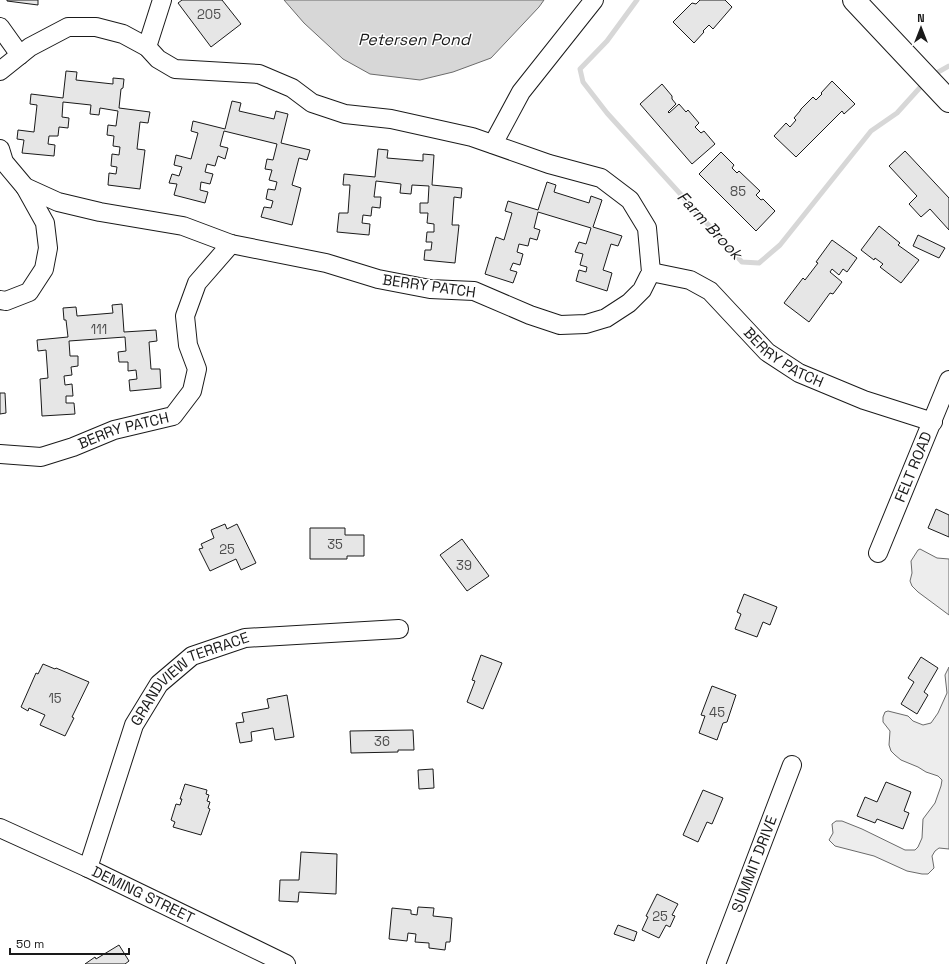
<svg xmlns="http://www.w3.org/2000/svg" width="949" height="964" font-family="'Space Grotesk',sans-serif">
<style>
.built{fill:#ededed;stroke:#6a6a6a}
.water{fill:#d7d7d7;stroke:#6a6a6a}
.lines{fill:none;stroke-linecap:round;stroke-linejoin:round}
.stream{stroke:#d7d7d7;stroke-width:5}
.building{fill:#e6e6e6;stroke:#1a1a1a}
.minor-casing{stroke:#1a1a1a;stroke-width:20}
.major-casing{stroke:#1a1a1a;stroke-width:24}
.minor{stroke:#fff;stroke-width:18}
.major{stroke:#fff;stroke-width:22}
.labels{text-anchor:middle;stroke-width:3;stroke-linejoin:round;paint-order:stroke}
.number-label{font-size:13px;fill:#4d4d4d}
.street-label{font-size:15px;fill:#1a1a1a;stroke:#fff}
.water-label{font-size:16px;font-style:italic;fill:#1a1a1a;stroke:#fff}
</style>
<rect width="100%" height="100%" fill="#fff"/>
<path class="built" d="M920,549L937,558L949,559V615L918,592L912,586L910,581L912,573L911,561L918,550Z
M949,667V849L939,848L935,851L932,856L934,868L928,874H922L907,871L874,856L835,846L829,840L833,833L832,824L836,821H842L862,829L905,850H915L918,847L922,838L923,819L935,803L941,786L942,780L938,776L926,772L918,767L901,760L895,755L891,751L889,745L890,731L883,722V717L885,712L888,711L908,716L913,721L923,725L931,723L938,713L947,693L945,675Z"/>
<path class="water" d="M284,0H544L539,7L491,58L453,72L420,80L370,74L343,59L304,23Z"/>
<g class="lines">
<path class="stream" d="M637,0L607,41L580,69L583,82L607,113L742,262L759,263L780,245L871,131L897,113L925,82
M933,75L949,66"/>
</g>
<path class="building" d="M7,0H38V5L7,1Z
M182,0H222L241,24L211,47L178,3Z
M700,0H725L732,7L713,29L709,25L703,31L704,32L694,43L673,22L692,3L696,4Z
M66,71L77,72L76,80L113,84V78L124,79L123,88L121,89L119,108L150,112L148,123L140,122L137,149L145,150L140,189L108,185L109,173L116,174L117,167L111,166L112,154L119,155L120,147L113,146L114,136L107,135L108,125L116,126L118,111L100,108L99,115L90,114L91,105L63,102L62,117L69,118L68,128L59,127L58,136H49L48,144L55,145L54,156L22,153L24,140L17,139L18,130L34,132L37,105L30,104L31,94L63,98Z
M832,81L855,104L844,114L842,111L796,157L774,136L786,123L790,127L796,120L794,118L800,111L801,109L813,97L816,100L822,94L821,93Z
M662,84L672,96V99L676,104L668,112L669,113L679,104L686,112L688,110L699,123L695,127L701,133L704,131L715,144L692,164L640,104Z
M232,101L241,103L239,111L274,119L276,111L288,114L281,143L310,150L307,160L299,158L292,185L301,188L292,225L261,217L264,207L271,208L273,201L266,199L268,189L275,190L277,182L269,180L272,170L265,169L267,159L273,160L277,144L224,131L220,146L228,148L225,159L218,156L215,166L207,164L205,172L213,174L210,184L201,182L200,190L208,192L205,203L174,195L177,184L169,183L172,174L179,176L182,167L174,165L176,155L191,159L198,133L191,131L193,121L225,129Z
M378,149L388,150L387,158L423,161V154L434,155L432,185L462,188L461,198L454,197L452,225H459L455,263L424,260L425,250H431L432,242H426L427,232H434V224L427,223L428,213H420V203H428L429,186L412,185L411,194L400,193L401,184L376,181L374,197H381L380,208L372,207L371,216L363,215L362,223L370,224L369,235L337,232L339,213H348L350,185H343L344,174L375,177Z
M905,151L949,198V230L930,209L921,217L909,204L917,196L889,166Z
M721,152L734,165L732,168L737,173L739,171L760,191L756,195L761,200L763,199L775,211L756,231L699,174Z
M547,182L556,185L554,192L589,203L591,196L602,200L593,227L622,236L618,246L611,244L603,270L612,273L607,291L576,281L579,270L586,272L587,267L580,265L583,254L575,252L579,242L586,244L591,228L538,212L534,228L540,230L537,240L530,238L528,246L519,244L517,252L523,254L520,265L513,263L510,270L517,272L513,283L485,274L496,237L504,240L512,213L505,211L508,201L538,210Z
M879,226L900,243L898,245L919,260L901,283L880,267L883,264L875,258L874,260L861,250Z
M918,235L945,248L939,258L913,246Z
M832,240L857,258L847,272L843,269L839,275L832,269L830,272L842,282L833,294L830,293L809,322L784,303L803,278L805,280L818,263L816,262Z
M122,304L124,332L156,330L157,341L149,342L151,369H160L161,388L130,391L129,380L137,379L136,370L128,371V362H119L118,352L126,351L125,337L69,341L70,356H78V366L71,367L72,375L64,376L65,385L72,384L73,396H66V403H74L75,414L42,416L40,379L48,378L46,350L38,351L37,340L68,337L66,320H64L63,308L76,307L77,316L113,313L112,305Z
M0,393H5L6,413L0,414Z
M936,509L949,515V537L928,528Z
M225,524L227,529L237,524L256,563L241,570L236,559L210,571L199,549L203,548L201,544L214,538L211,530Z
M310,528H345V535H364V556H347V559H310Z
M462,539L489,576L467,591L440,555Z
M744,594L777,607L770,625L763,622L757,637L735,629L741,614L737,612Z
M481,655L502,663L483,709L467,702L475,681L472,680Z
M921,657L938,668L924,692L928,695L917,714L901,704L914,682L908,678Z
M43,664L55,669L56,668L89,682L72,717L74,718L65,736L40,725L45,715L29,708L28,711L21,707L36,673L38,674Z
M712,686L736,695L727,722L723,723L717,740L699,733L705,716L701,715Z
M287,695L294,737L275,740L273,728L251,732L252,741L240,743L236,723L244,722L242,713L269,708L267,699Z
M413,730L414,750H398V752L351,753L350,731Z
M433,769L434,788L419,789L418,770Z
M886,782L911,792L904,811L909,813L903,829L877,819L875,823L857,816L865,797L877,802Z
M185,784L207,790L206,794L209,795L207,801L210,802L208,808L210,809L201,835L173,827L175,822L171,820L176,804L180,805L182,799H180Z
M703,790L723,798L712,824L707,822L698,842L683,835Z
M301,852L337,854L336,894L299,892L298,902L279,901L280,880H299Z
M657,894L678,904L672,915L675,916L670,927L666,925L659,938L642,930L648,917L646,916Z
M418,907L434,908L433,916L452,918L450,942H446L445,950L429,948V943L415,942L416,934L408,933L407,941L389,939L392,908L411,910V914L417,915Z
M618,925L637,932L634,941L614,934Z
M119,945L129,961L125,964H85L95,957L96,959Z"/>
<g class="lines">
<defs>
<g id="minor">
<path d="M0,27L20,55"/>
<path d="M147,47L162,0"/>
<path d="M0,71L30,47L68,27H96L123,34L147,47L158,59L175,69L259,74L292,88L312,103L345,114L391,119L472,137L549,164L601,178L630,200L647,228L651,272L642,290L629,303L606,318L586,324L560,325L530,315L474,291L430,289L378,279L326,263L231,244L183,226L100,212L58,202L25,187L4,162L0,149"/>
<path d="M493,144L521,92L594,0"/>
<path id="s1" d="M651,272L690,280L710,291L767,352L799,373L864,400L933,422"/>
<path d="M0,300L6,301L29,292L44,269L48,248L45,223L25,187"/>
<path id="s2" d="M0,454L41,457L73,447L114,430L173,416L192,391L197,369L188,345L185,316L197,283L231,244"/>
<path id="s3" d="M878,553L949,380"/>
<path id="s4" d="M0,828L88,868L286,964"/>
<path id="s5" d="M88,868L134,725L159,684L192,656L245,638L399,629"/>
<path id="s6" d="M716,964L792,765"/>
</g>
<path id="major" d="M854,0L949,101"/>
</defs>
<use href="#minor" class="minor-casing"/>
<use href="#major" class="major-casing"/>
<use href="#minor" class="minor"/>
<use href="#major" class="major"/>
</g>
<g class="labels">
<g class="number-label">
<text x="209" y="19">205</text>
<text x="738" y="196">85</text>
<text x="99" y="334">111</text>
<text x="335" y="549">35</text>
<text x="227" y="554">25</text>
<text x="464" y="570">39</text>
<text x="55" y="703">15</text>
<text x="717" y="717">45</text>
<text x="382" y="746">36</text>
<text x="660" y="921">25</text>
</g>
<g class="street-label">
<text transform="translate(429 286) rotate(8)" y="5">BERRY PATCH</text>
<text dy="5" stroke="none"><textPath href="#s1" startOffset="163">BERRY PATCH</textPath></text>
<text dy="5" stroke="none"><textPath href="#s2" startOffset="128">BERRY PATCH</textPath></text>
<text dy="5" stroke="none"><textPath href="#s3" startOffset="93">FELT ROAD</textPath></text>
<text dy="5" stroke="none"><textPath href="#s5" startOffset="226">GRANDVIEW TERRACE</textPath></text>
<text dy="5" stroke="none"><textPath href="#s6" startOffset="107">SUMMIT DRIVE</textPath></text>
<text dy="5" stroke="none"><textPath href="#s4" startOffset="158">DEMING STREET</textPath></text>
</g>
<g class="water-label">
<text x="414" y="45">Petersen Pond</text>
<text transform="translate(710 225) rotate(47)" y="6">Farm Brook</text>
</g>
</g>
<g transform="translate(921 28)" stroke="#ffffff" stroke-width="3" paint-order="stroke">
<path d="M0-3L7 15L0 10L-7 15Z" fill="#1a1a1a"/>
<text y="-6" font-size="11" font-weight="bold" text-anchor="middle" fill="#1a1a1a">N</text>
</g>
<path d="M10 948v6h119v-6" fill="none" stroke="#1a1a1a" stroke-width="2"/>
<text x="16" y="948" font-size="12" fill="#1a1a1a" stroke="#ffffff" stroke-width="3" paint-order="stroke">50 m</text>
</svg>
